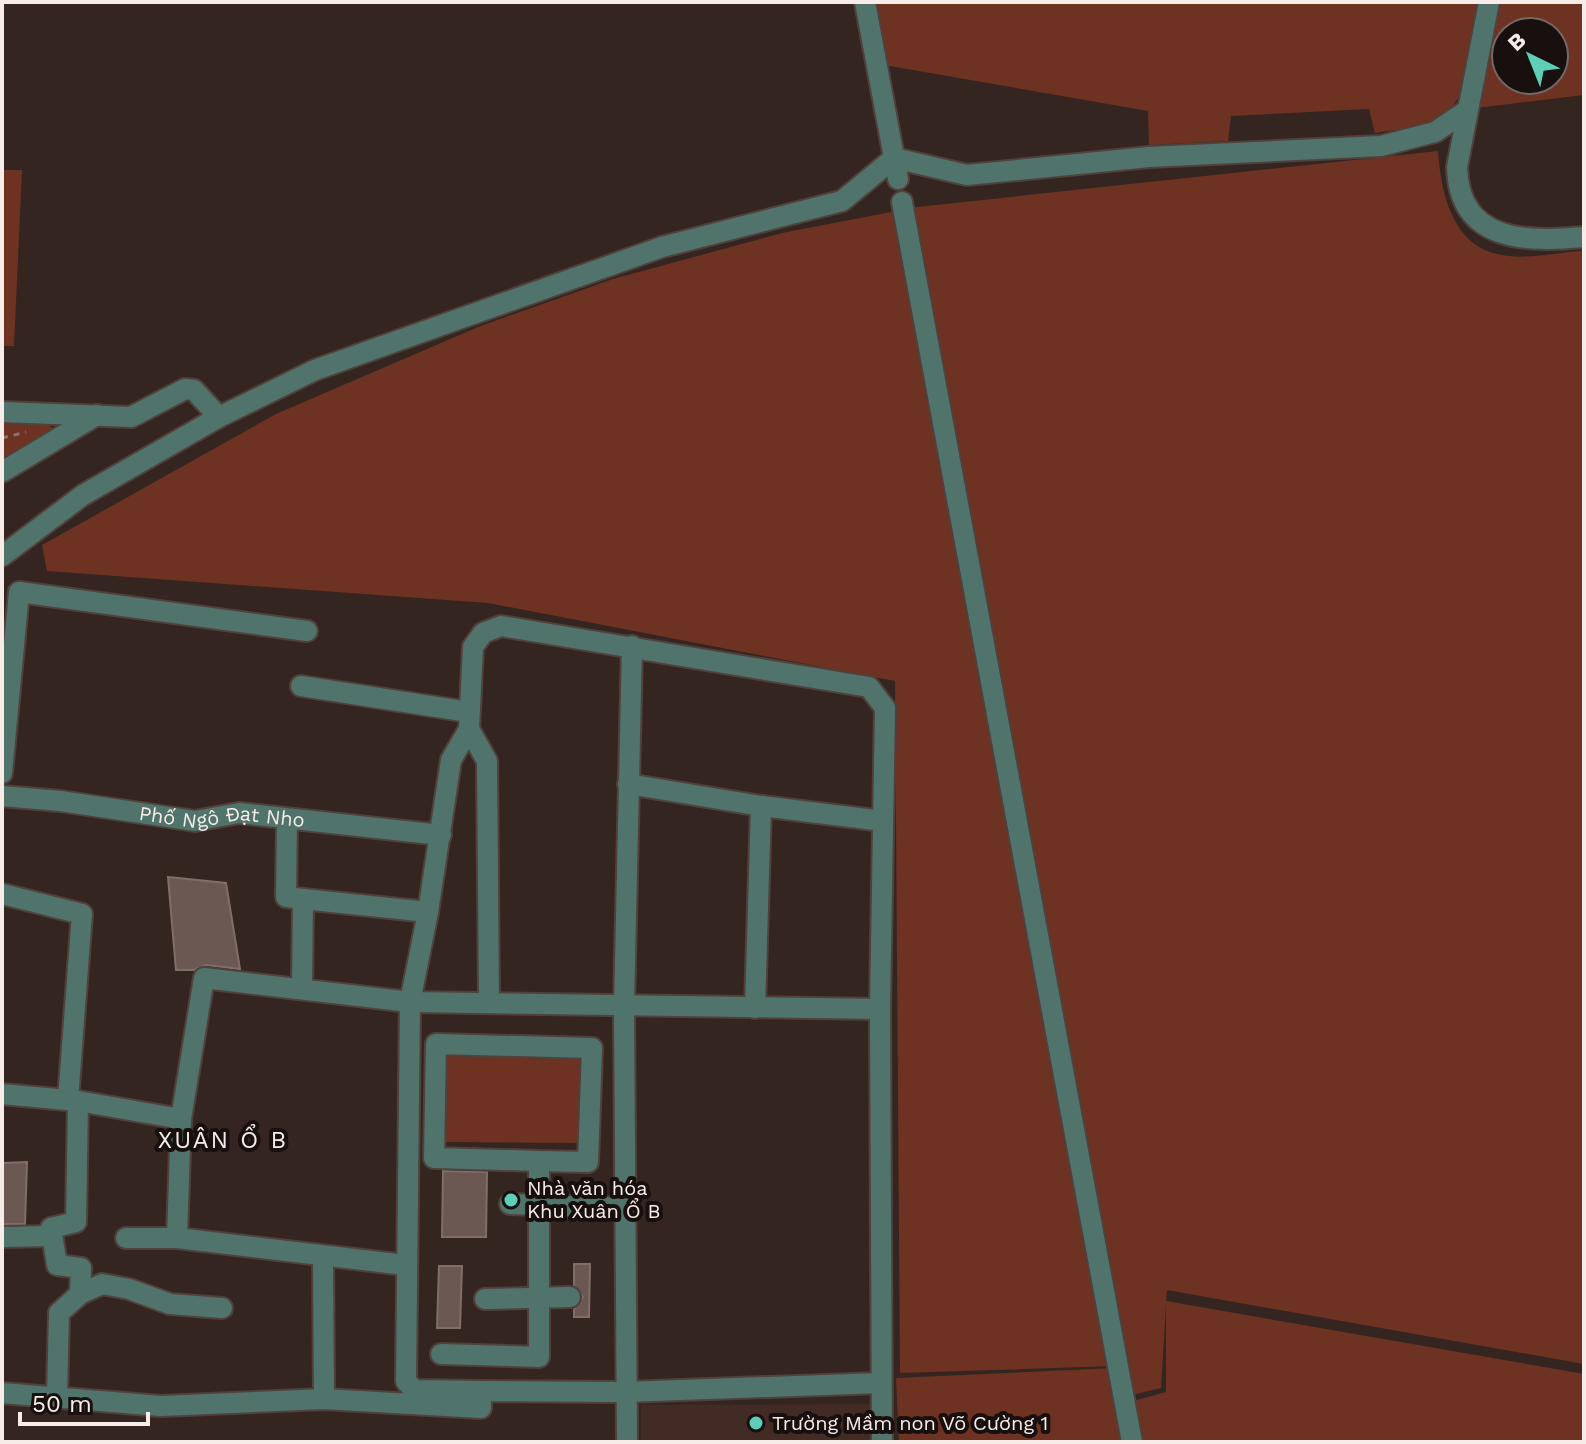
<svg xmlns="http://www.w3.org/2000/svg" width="1586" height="1444" font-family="'Work Sans',sans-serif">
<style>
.built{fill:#422b24}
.green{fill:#6d3222;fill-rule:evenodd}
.building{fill:#6b5852;stroke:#826e68;stroke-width:2}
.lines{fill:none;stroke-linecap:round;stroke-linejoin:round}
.minor-casing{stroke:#50413c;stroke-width:24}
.path{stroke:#867773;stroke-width:3;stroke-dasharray:6 6;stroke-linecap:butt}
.minor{stroke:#50746b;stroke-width:20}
.poi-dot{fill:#5eceb7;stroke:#18100e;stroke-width:3}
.labels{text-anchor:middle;stroke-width:8;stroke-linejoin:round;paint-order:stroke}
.street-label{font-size:20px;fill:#f8ece9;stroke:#18100e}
.poi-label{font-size:20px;fill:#f8ece9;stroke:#18100e;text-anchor:start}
.quarter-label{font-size:24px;letter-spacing:2px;fill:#f8ece9;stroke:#18100e}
</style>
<rect width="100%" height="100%" fill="#352520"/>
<path class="built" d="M871,1404L872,1442H641V1405Z"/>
<path class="green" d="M873,2H1482C1474,42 1474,105 1430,123C1414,129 1392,130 1375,133L1369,109L1231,116L1228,141L1149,145L1148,111L884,65Z
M1498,2H1584V95L1476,108ZM1506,32H1554V80H1506Z
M1438,151C1441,192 1452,247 1502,255C1527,260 1558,252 1584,251V1364L1167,1290L1166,1301L1584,1374V1442H1141L1133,1401L1166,1392V1304L1161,1388L1132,1395L1115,1366L900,1373L895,681L488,603L47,571L42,545L276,414L478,327L613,279L782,233L917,207Z
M2,170H22L14,346H2Z
M2,422L48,424L55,431L2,463Z
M439,1051L583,1054L581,1143L439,1142Z
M1115,1368L1129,1442H899L896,1378Z"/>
<path class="building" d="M168,877L226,883L240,969L206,965L194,970H176Z
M27,1162L25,1224H2V1163Z
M443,1171L487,1172L486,1237H442Z
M574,1264H590L589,1317H574V1309L583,1297L574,1285Z
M439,1266H462L460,1328H437Z"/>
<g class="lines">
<defs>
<g id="minor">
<path d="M865,2L898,179"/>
<path d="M1489,2L1457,167C1459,243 1527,242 1584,237"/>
<path d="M902,202L1132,1442"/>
<path d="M2,412L131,417L185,389L194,390L219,417L83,495L2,556"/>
<path d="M219,417L315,370L662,247L842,201L894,158L967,175L1149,157L1381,146L1435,132L1466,111"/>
<path d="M2,472L97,415"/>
<path d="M301,686L469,712"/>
<path d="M469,729L487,761L489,1001"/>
<path d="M2,773L19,592L307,631"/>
<path d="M628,784L761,806L883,821"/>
<path id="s1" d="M2,796L60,801L195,821L239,813L441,835"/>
<path d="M287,819L286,897L303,899"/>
<path d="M2,894L82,914L68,1100"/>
<path d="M302,989L303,899L428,912"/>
<path d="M755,1008L761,806"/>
<path d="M2,1094L78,1101L181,1119"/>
<path d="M78,1101L76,1222L51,1228L57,1265L81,1268L80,1294"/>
<path d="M510,1204L626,1208"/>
<path d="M2,1237L52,1236"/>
<path d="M126,1238H177"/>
<path d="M323,1256L324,1399"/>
<path d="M405,1265L177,1238L181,1119L204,978L410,1002L880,1009"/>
<path d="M485,1299L570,1297"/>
<path d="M441,1354L539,1357V1161L434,1158L436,1044L592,1048L588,1162L539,1161"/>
<path d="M481,1391L414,1390L406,1381L410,1002L428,912L451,760L469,729L473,647L483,633L501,626L869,687L885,708L880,1009L882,1442"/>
<path d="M2,1393L161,1406L324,1399L481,1408V1391L625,1392L880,1383"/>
<path d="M57,1397L59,1313L80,1294L102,1284L129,1289L170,1304L222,1308"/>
<path d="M627,1442L624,1008L632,646"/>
</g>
</defs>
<use href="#minor" class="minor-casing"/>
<path class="path" d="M2,438L26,432"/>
<use href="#minor" class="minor"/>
</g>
<g class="poi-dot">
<circle cx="511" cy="1200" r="8"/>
<circle cx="756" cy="1423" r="8"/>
</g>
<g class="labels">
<g class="street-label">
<text dy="7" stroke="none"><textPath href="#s1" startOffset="222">Phố Ngô Đạt Nho</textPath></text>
</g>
<g class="poi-label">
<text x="527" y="1195">Nhà văn hóa<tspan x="527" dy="23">Khu Xuân Ổ B</tspan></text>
<text x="772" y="1430">Trường Mầm non Võ Cường 1</text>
</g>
<g class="quarter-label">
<text x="223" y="1148">XUÂN Ổ B</text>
</g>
</g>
<rect width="1586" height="1444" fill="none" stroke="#f8ece9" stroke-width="8"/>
<g transform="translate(1530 56) rotate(317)"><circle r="38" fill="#18100e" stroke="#726866" stroke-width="2"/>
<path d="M0-6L14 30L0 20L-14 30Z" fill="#5eceb7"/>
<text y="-12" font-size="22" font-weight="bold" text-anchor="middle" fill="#f8ece9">B</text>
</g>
<path d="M20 1412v12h128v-12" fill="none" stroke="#f8ece9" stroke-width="4"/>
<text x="32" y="1412" font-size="24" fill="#f8ece9" stroke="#18100e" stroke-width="6" paint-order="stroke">50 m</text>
</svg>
